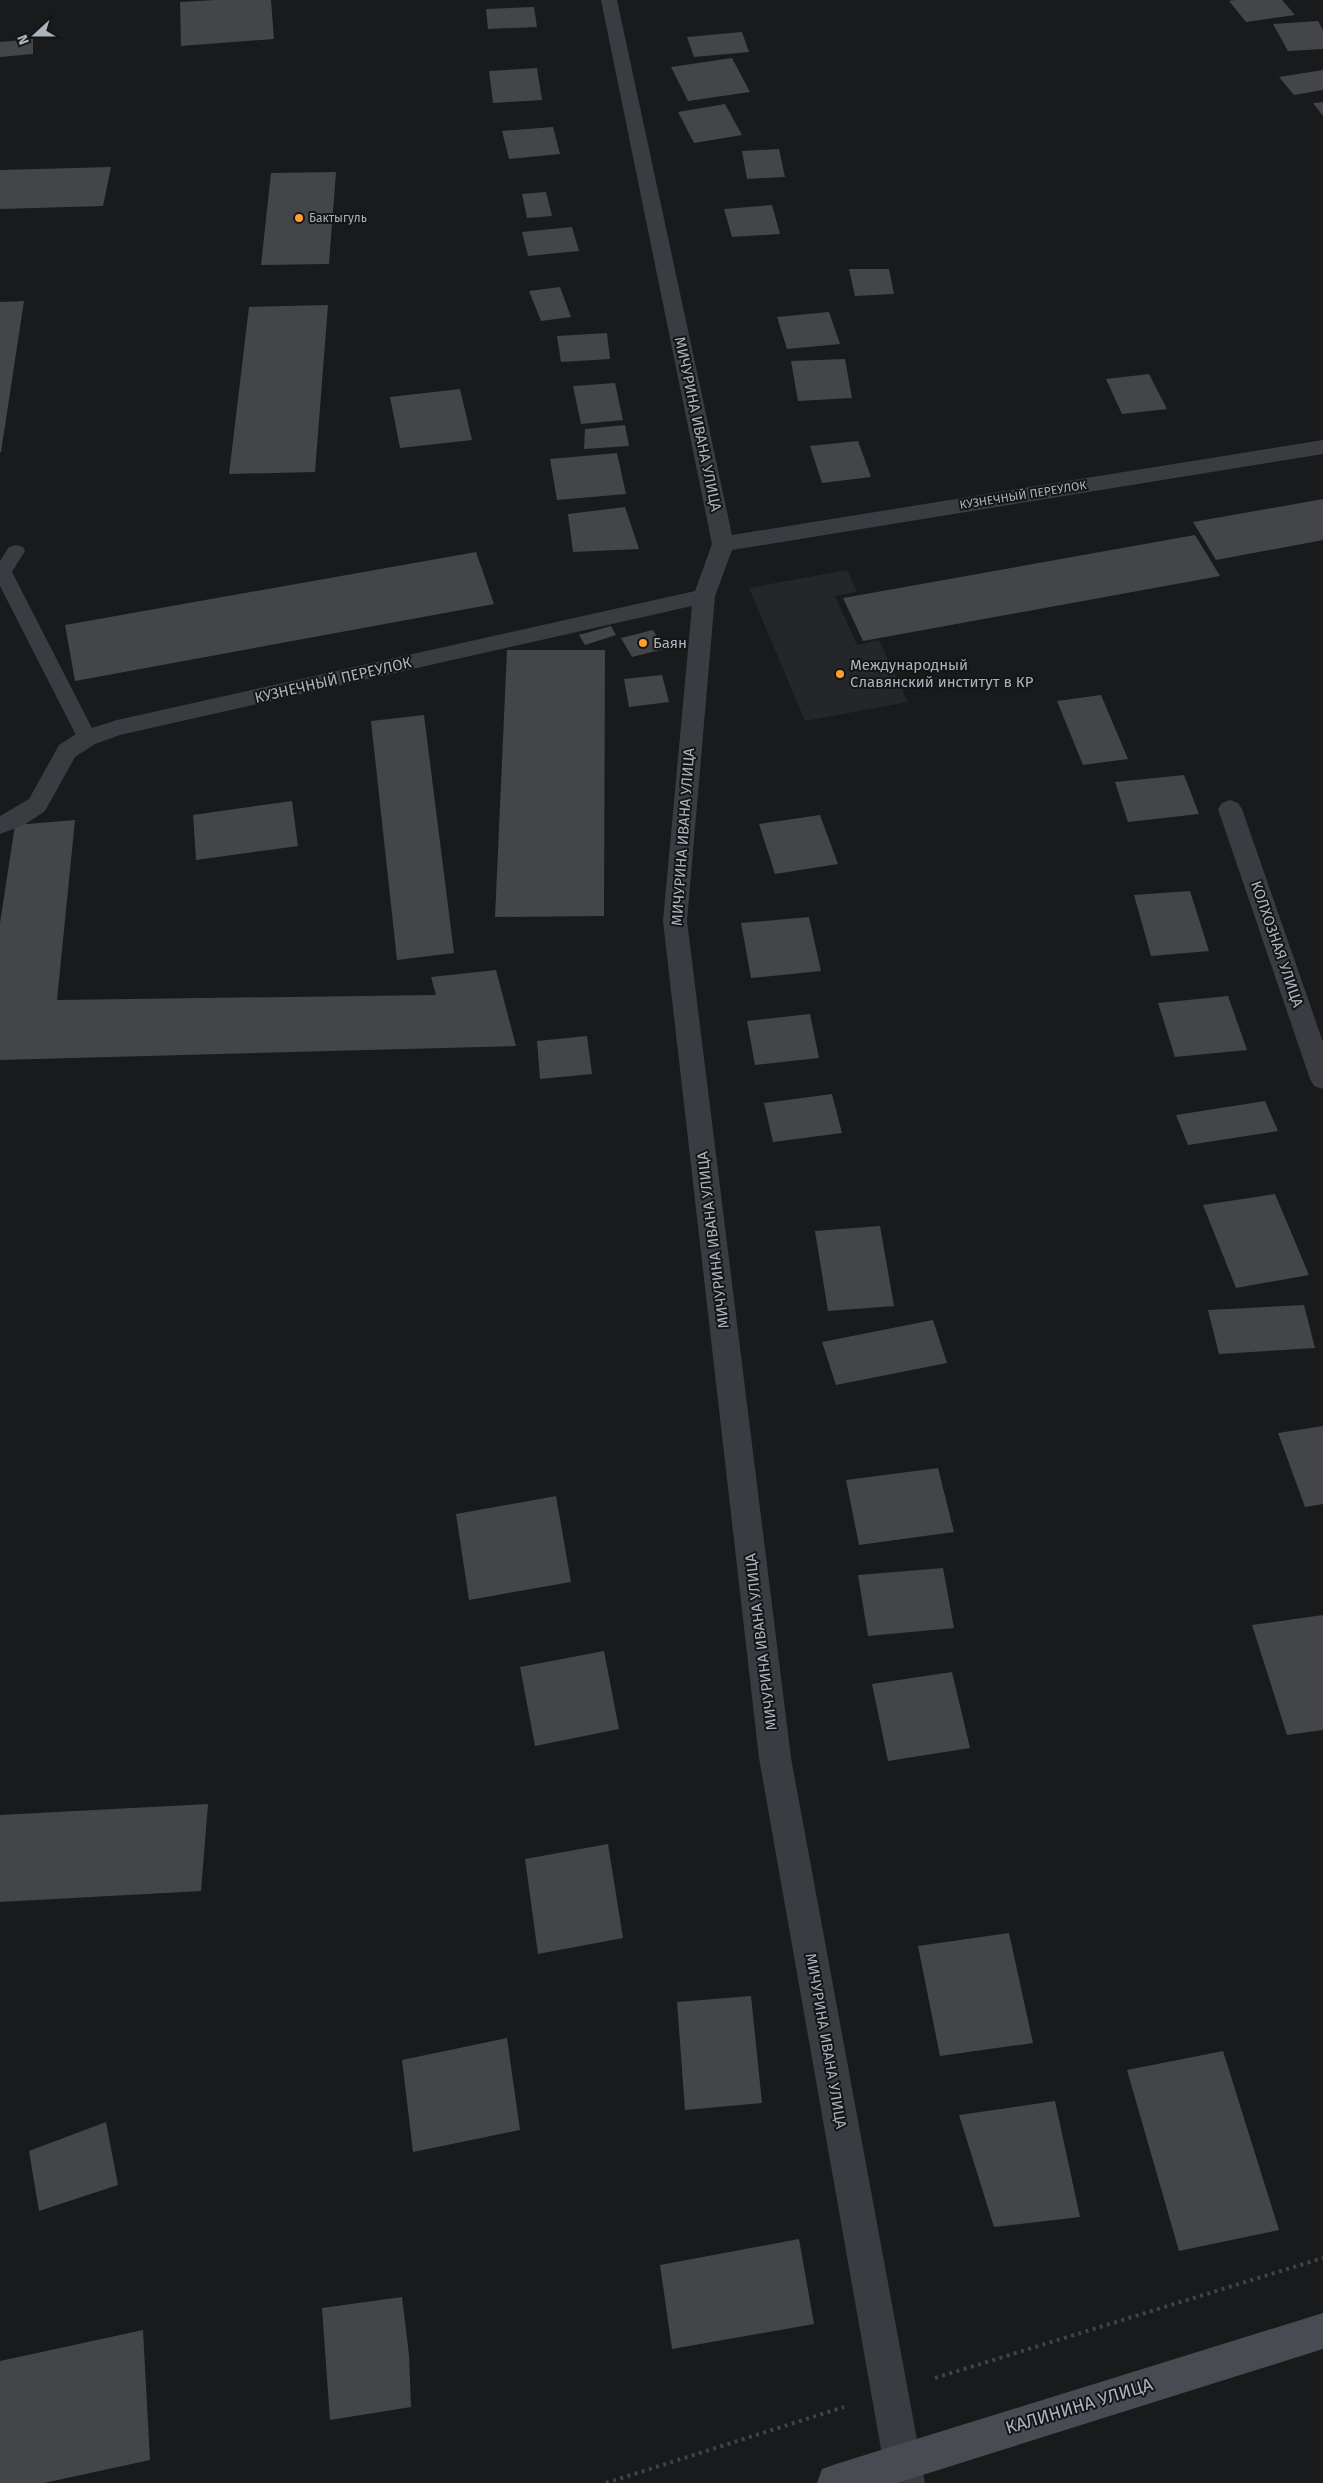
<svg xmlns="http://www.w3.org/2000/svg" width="1323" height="2483" font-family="'Fira Sans',sans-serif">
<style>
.built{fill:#252629}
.building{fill:#434549}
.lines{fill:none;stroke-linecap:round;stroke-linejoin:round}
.path{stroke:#404449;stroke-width:4;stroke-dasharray:3 4.5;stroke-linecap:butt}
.service{fill:#3a3c41;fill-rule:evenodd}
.minor{fill:#3a3c41;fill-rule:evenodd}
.secondary{fill:#484c52;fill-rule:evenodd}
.poi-dot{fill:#ff9e2f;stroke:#141517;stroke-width:2}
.labels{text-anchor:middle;stroke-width:4;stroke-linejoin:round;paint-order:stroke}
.far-poi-label{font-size:12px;fill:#abb3bc;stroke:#141517;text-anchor:start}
.far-street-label{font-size:12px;fill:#abb3bc;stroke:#141517}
.street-label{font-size:15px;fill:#abb3bc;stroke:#141517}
.poi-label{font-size:15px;fill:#abb3bc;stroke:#141517;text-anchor:start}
.near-street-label{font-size:18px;fill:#abb3bc;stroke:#141517}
</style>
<rect width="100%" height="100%" fill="#191a1c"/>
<path class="built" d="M847,570L857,592L835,596L857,645L879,640L908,702L805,721L749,588Z"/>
<path class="building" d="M215,0H271L274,39L181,46L180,2Z
M1235,0H1282L1295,15L1246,22L1229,1Z
M534,7L537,27L488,29L486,9Z
M1318,21L1323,30V49L1288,51L1273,24Z
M742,32L749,52L694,57L687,37Z
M33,39V54L0,57V42Z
M732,58L750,92L688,101L671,67Z
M537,68L542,100L493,103L489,71Z
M1323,70V90L1294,95L1279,77Z
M1323,102V116L1313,103Z
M725,104L742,135L694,143L678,112Z
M553,127L560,154L509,159L502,131Z
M779,149L785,177L747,179L742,151Z
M111,167L103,206L0,209V170Z
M336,172L329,264L261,265L271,173Z
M546,192L552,216L527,218L522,194Z
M772,205L780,234L732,237L724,209Z
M572,227L579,251L528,256L522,232Z
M849,269H889L894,294L855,296Z
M560,287L571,317L541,321L529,291Z
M24,301L1,452H0V302Z
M328,305L315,472L229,474L249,307Z
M829,312L840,344L787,349L777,317Z
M607,333L610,359L561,362L557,336Z
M845,359L852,398L798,401L791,361Z
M1149,374L1167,409L1122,414L1106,379Z
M615,383L623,420L581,424L573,386Z
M460,389L472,440L400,448L390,397Z
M625,425L629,446L584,449L585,429Z
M858,441L871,477L822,483L810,446Z
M617,453L626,494L557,500L550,459Z
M1323,499V540L1216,560L1193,522Z
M625,507L639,549L573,552L568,514Z
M1195,535L1220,576L863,641L843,598Z
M476,552L494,604L75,681L65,625Z
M611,626L616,635L585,645L579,635Z
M653,630L664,649L632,657L621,638Z
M507,650H605L604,916L495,917Z
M662,675L669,702L629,707L624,679Z
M1101,695L1128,759L1083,765L1057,701Z
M424,715L454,953L397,960L371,721Z
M1184,775L1199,814L1128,822L1115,782Z
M292,801L298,846L196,860L193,815Z
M820,815L838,864L775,874L759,824Z
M75,820L57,1000L436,995L431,977L496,970L516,1046L0,1060V923L15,825Z
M1190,891L1209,951L1151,956L1134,895Z
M809,917L821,971L751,978L741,923Z
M1228,996L1247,1050L1175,1057L1158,1003Z
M810,1014L819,1058L755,1065L747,1021Z
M587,1036L592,1074L540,1079L537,1041Z
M832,1094L842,1133L773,1142L764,1103Z
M1265,1101L1278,1131L1188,1145L1176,1115Z
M1275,1194L1309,1275L1236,1288L1203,1205Z
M880,1226L894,1306L828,1311L815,1231Z
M1304,1305L1315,1348L1219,1354L1208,1310Z
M933,1320L947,1363L836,1385L822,1342Z
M1323,1426V1504L1305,1507L1278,1433Z
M938,1468L954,1532L859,1545L846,1480Z
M556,1496L571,1582L469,1600L456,1514Z
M943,1568L954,1628L868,1636L858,1575Z
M1323,1615V1730L1287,1735L1252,1625Z
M604,1651L619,1729L535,1746L520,1667Z
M952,1672L970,1748L888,1761L872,1684Z
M208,1804L201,1891L0,1902V1815Z
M608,1844L623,1938L538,1954L525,1859Z
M1009,1933L1033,2043L940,2056L918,1946Z
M751,1996L762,2103L685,2110L677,2002Z
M507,2038L520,2130L413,2152L402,2060Z
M1223,2051L1279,2230L1179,2251L1127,2070Z
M1055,2101L1080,2217L994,2227L959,2115Z
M106,2122L118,2185L39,2211L29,2151Z
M799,2239L814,2324L672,2349L660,2265Z
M402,2297L409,2355L411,2407L330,2420L322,2308Z
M143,2330L150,2460L44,2483H0V2361Z"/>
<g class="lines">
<path class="path" d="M935,2378L1323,2258
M606,2483L844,2407"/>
<path class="service" d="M16,545L23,547L25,551L12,572L97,738L94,743L87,745L80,743L0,586V561L9,547Z"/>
<path class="minor" d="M601,0H617L732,535L1323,440V454L732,550L715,596L687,921L791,1758L925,2483H887L759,1758L663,921L692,606L120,735L95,744L75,757L45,811L24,825L0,834V816L29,799L59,745L79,732L117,720L695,591L712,544Z
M1230,800L1238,803L1242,809L1323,1042V1089L1314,1086L1310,1079L1218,809L1222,803Z"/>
<path class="secondary" d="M1323,2313V2349L897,2483H817L822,2469L836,2464Z"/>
</g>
<g class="poi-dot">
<circle cx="299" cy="218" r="5"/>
<circle cx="643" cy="643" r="5"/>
<circle cx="840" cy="674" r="5"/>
</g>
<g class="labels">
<g class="far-poi-label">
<text x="309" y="222">Бактыгуль</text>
</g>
<g class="far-street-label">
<text transform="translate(1023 495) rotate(-9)" y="4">КУЗНЕЧНЫЙ ПЕРЕУЛОК</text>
</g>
<g class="street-label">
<text transform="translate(698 424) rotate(78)" y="5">МИЧУРИНА ИВАНА УЛИЦА</text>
<text transform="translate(333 680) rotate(-13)" y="5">КУЗНЕЧНЫЙ ПЕРЕУЛОК</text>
<text transform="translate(683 837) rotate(-86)" y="5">МИЧУРИНА ИВАНА УЛИЦА</text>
<text transform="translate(1277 944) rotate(71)" y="5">КОЛХОЗНАЯ УЛИЦА</text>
<text transform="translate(713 1240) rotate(-97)" y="5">МИЧУРИНА ИВАНА УЛИЦА</text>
<text transform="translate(761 1642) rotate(-97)" y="5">МИЧУРИНА ИВАНА УЛИЦА</text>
<text transform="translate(826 2041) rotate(80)" y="5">МИЧУРИНА ИВАНА УЛИЦА</text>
</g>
<g class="poi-label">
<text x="653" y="648">Баян</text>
<text x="850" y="670">Международный<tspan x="850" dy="17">Славянский институт в КР</tspan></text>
</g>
<g class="near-street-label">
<text transform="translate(1079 2406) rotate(-17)" y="6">КАЛИНИНА УЛИЦА</text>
</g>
</g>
<g transform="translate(35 35) rotate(249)" stroke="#141517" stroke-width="4" paint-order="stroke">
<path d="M0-4L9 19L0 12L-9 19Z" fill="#abb3bc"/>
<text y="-8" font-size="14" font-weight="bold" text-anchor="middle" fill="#abb3bc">N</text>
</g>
</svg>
